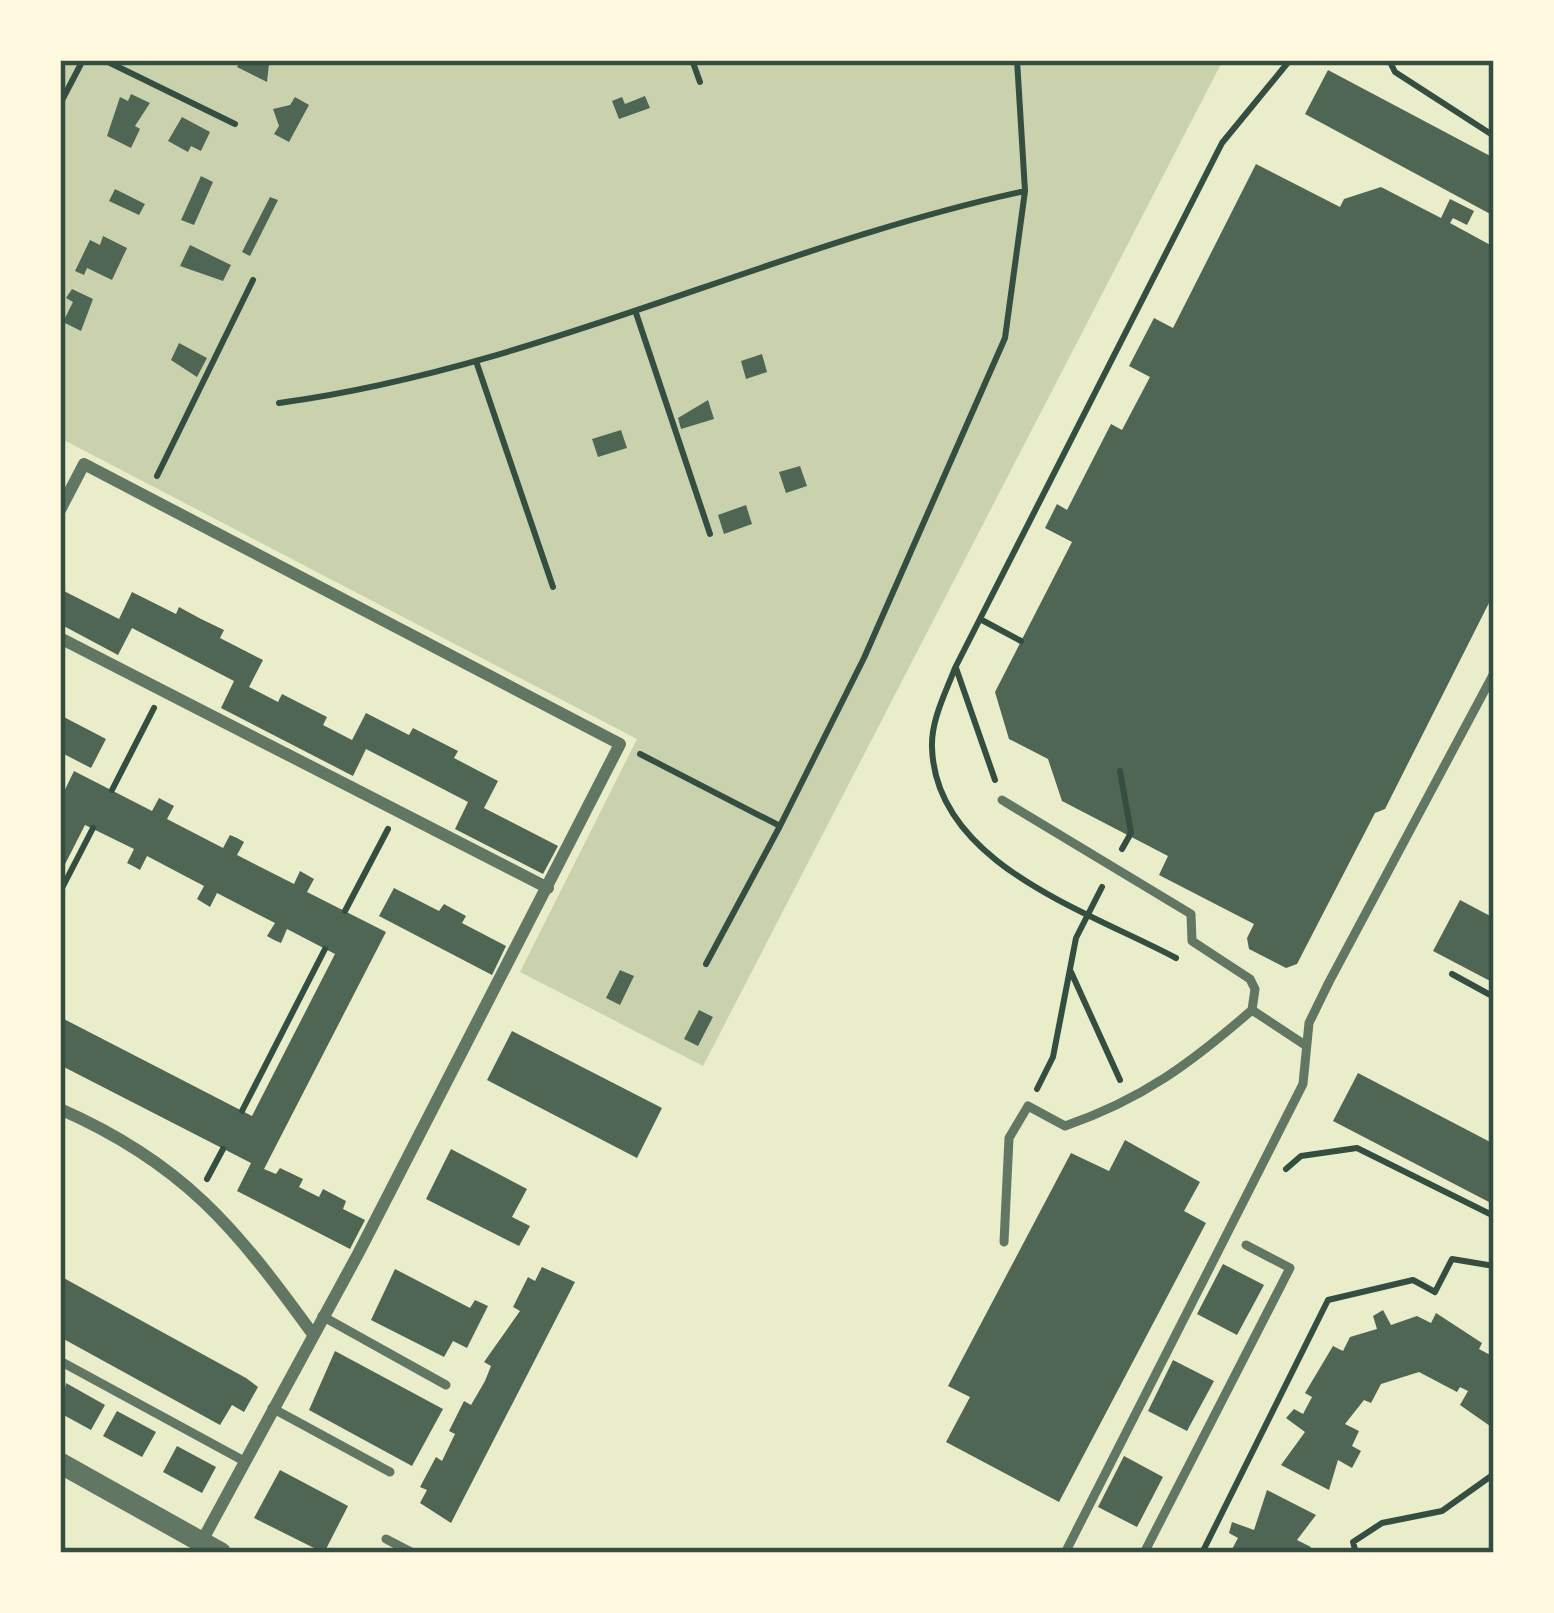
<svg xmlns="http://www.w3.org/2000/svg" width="1554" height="1613" font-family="Arial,sans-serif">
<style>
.green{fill:#cad2ad}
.building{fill:#4f6655}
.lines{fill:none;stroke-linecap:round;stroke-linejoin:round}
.path{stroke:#344e41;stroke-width:6}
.service{stroke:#617663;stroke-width:9}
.minor{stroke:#617663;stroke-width:12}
.tertiary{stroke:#617663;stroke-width:21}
.neatline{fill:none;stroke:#344e41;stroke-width:4.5}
</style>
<rect width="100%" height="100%" fill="#e9edc9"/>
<path class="green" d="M60,60H1223L703,1066L520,972L637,739L60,438Z"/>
<path class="building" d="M241,60L269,64L267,82L237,67Z
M1328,70L1494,158V216L1305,114Z
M131,94L150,103L135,126L140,129L131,148L107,136L120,97L128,101Z
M645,96L650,108L619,119L612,101L622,97L625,104Z
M295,97L309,105L289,142L274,134L279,126L273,109L290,105Z
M182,117L210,132L201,151L191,146L188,152L168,141Z
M1256,164L1340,207L1344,199L1381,187L1441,218L1450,199L1474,211L1467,225L1453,218L1450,223L1494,247V593L1385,809L1375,813L1297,964L1286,968L1249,949L1247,938L1254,924L1159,875L1168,856L1062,801L1048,759L1009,739L995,692L1072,542L1045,528L1057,504L1067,510L1111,424L1122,430L1150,377L1129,366L1154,318L1173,328Z
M201,176L213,182L194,225L181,220Z
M115,189L145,204L139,215L109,201Z
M270,197L278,200L250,256L242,252Z
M103,236L127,248L112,280L87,268L84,275L75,271L90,240L100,245Z
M190,245L231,265L223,281L180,266Z
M72,289L93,299L81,331L63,322L73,302L66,298Z
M179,343L207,358L197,377L171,360Z
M762,354L767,372L746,379L741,361Z
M708,400L714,419L681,429L678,418Z
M621,430L627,448L598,457L592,439Z
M800,466L807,486L786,493L779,472Z
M746,505L752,524L724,534L718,515Z
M60,589L119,619L132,592L176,614L179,607L201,619L224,630L220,638L263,660L249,687L278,702L282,694L327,717L323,725L352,740L366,713L409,735L413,728L458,751L454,758L498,781L484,808L558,846L543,874L455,829L468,802L366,749L353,776L221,708L234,681L132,628L118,655L60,624Z
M60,715L106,739L91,768L60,752Z
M74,771L152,811L159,798L174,806L167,819L223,848L230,835L237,838L244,842L237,855L294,884L300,871L314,879L307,892L386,932L264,1169L276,1174L280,1168L303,1179L299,1187L319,1197L323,1189L346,1201L343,1209L365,1220L350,1249L237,1191L251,1163L60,1065V1017L252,1116L335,954L287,929L281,943L274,940L267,936L275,923L217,893L210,907L197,899L204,886L147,856L140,870L133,866L127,863L134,849L85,825L60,874V800Z
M394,888L439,911L444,904L466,916L462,923L506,946L492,975L379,916Z
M1460,900L1494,918V983L1433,951Z
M620,970L634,976L620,1005L606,998Z
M699,1010L713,1017L698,1046L684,1039Z
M512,1031L662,1108L637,1158L487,1080Z
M1358,1073L1494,1144V1192L1489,1202L1333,1121Z
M1125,1140L1200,1182L1184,1211L1206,1223L1059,1502L946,1442L970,1397L948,1386L1071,1153L1109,1171Z
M451,1149L527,1189L512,1217L530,1226L519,1246L426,1199Z
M1223,1264L1264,1285L1237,1335L1197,1314Z
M542,1267L575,1282L451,1523L420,1503L427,1490L420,1487L436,1457L442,1461L455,1434L449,1431L464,1401L471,1405L485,1381L491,1366L484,1362L520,1311L513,1307L528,1277L535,1281Z
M395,1269L470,1308L475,1300L488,1306L467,1348L453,1341L444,1357L371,1320Z
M60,1276L246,1378L258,1387L244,1412L232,1405L220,1425L60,1337Z
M1383,1310L1391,1325L1417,1316L1431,1323L1436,1313L1482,1343L1479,1349L1494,1357V1419L1490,1426L1460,1405L1468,1391L1460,1387L1457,1392L1419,1372L1381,1384L1371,1403L1364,1400L1345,1424L1359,1431L1352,1446L1361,1451L1352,1468L1338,1460L1329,1490L1281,1465L1305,1432L1286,1418L1294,1409L1303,1414L1312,1397L1305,1393L1333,1346L1343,1351L1350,1337L1377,1329L1373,1316Z
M335,1351L443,1409L412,1466L309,1410Z
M1173,1360L1214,1381L1187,1431L1148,1411Z
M66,1383L105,1405L91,1430L60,1413Z
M117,1411L156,1432L142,1457L103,1436Z
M177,1446L216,1467L202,1493L163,1472Z
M1124,1456L1163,1477L1137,1527L1098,1507Z
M280,1470L348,1506L324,1553L254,1518Z
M1267,1490L1316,1515L1297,1540L1311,1547L1307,1553H1230L1238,1538L1229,1533L1232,1522L1254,1530Z"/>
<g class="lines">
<path class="path" d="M104,60L235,124
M692,60L700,82
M1389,60L1395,72L1494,136
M60,104L83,60
M636,313L710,534
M477,364L553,587
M279,403C538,368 771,246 1025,191
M157,476L253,280
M980,619L1021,641
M956,668L995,780
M640,754L780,826L864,658L1005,338L1025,191L1017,60
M1120,771L1131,833L1122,849
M112,790L154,708
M60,892L93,828
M345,911L388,829
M1176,958C1088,911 935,864 932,747C931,720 946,692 955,668L1222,143L1290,60
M706,964L780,826
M1071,972L1120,1080
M1452,974L1494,997
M1037,1089L1053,1057L1076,938L1102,887
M242,1111L325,949
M1286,1169L1301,1156L1357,1148L1492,1215L1494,1224
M207,1179L223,1149
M1202,1553L1328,1300L1413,1280L1435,1292L1452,1259L1494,1266
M1356,1553L1353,1542L1382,1523L1442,1511L1494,1474"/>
<path class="service" d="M1002,800L1191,914L1192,941L1250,979L1255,989L1252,1010
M1004,1242L1009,1138L1028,1106L1065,1126C1143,1099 1191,1063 1252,1010L1305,1045
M322,1316L446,1385
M60,1361L244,1461
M272,1408L390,1472
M386,1539L413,1553
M1065,1553L1303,1084L1309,1023L1329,982L1494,673
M1144,1553L1290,1268L1246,1245"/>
<path class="minor" d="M60,510L84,464L620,744L358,1254L202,1541
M60,638L548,888
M60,1109C183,1163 235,1227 312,1333"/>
<path class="tertiary" d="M60,1463L221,1553"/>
</g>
<rect width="1554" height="1613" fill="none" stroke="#fefae0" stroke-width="126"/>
<rect x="63" y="63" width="1428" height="1487" class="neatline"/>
</svg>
